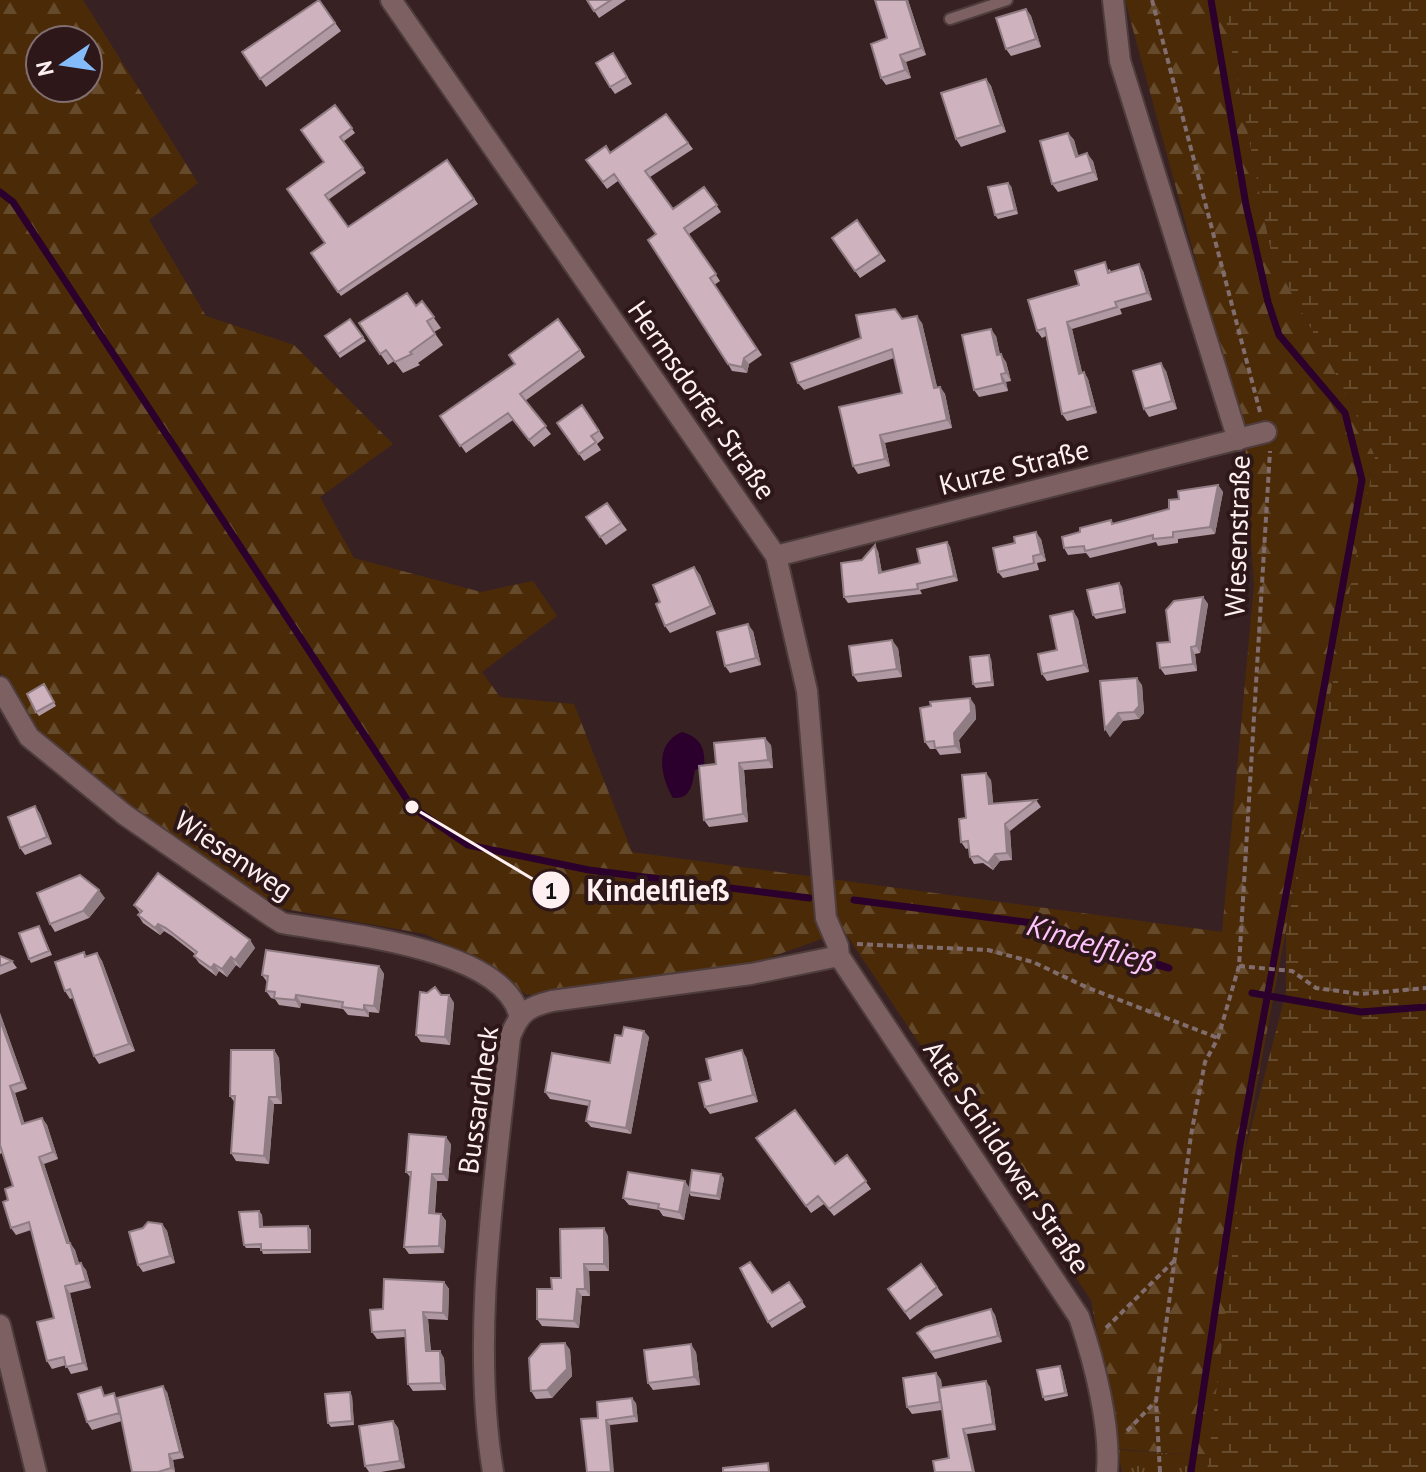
<svg xmlns="http://www.w3.org/2000/svg" width="1426" height="1472" font-family="'PT Sans',sans-serif">
<style>
.grass{fill:url(#grass-tufts)}
.forest{fill:url(#forest-firs);fill-rule:evenodd}
.wetland{fill:url(#wetland-marsh)}
.water{fill:#2b002d}
.lines{fill:none;stroke-linecap:round;stroke-linejoin:round}
.stream{stroke:#2b002d;stroke-width:7}
.lane-casing{stroke:#4f3d3e;stroke-width:14}
.street-casing{stroke:#4f3d3e;stroke-width:24}
.path{stroke:#816d6e;stroke-width:4;stroke-dasharray:6 4;stroke-linecap:butt}
.lane{stroke:#7c6062;stroke-width:10}
.street{stroke:#7c6062;stroke-width:20}
.wall{fill:#b199a3}
.shaded-wall{fill:#907d84}
.building{fill:#ceb2bd;stroke:#907d84;stroke-width:2}
.labels{text-anchor:middle;stroke-width:8;stroke-linejoin:round;paint-order:stroke}
.street-label{font-size:28px;fill:#fef0f1;stroke:#2e1719}
.water-label{font-size:30px;font-style:italic;fill:#fec4fe;stroke:#2e1719}
.leader{fill:none;stroke:#fef0f1;stroke-width:3}
.callout-dot{fill:#fef0f1;stroke:#2e1719;stroke-width:3}
.mark-label{font-size:24px;text-anchor:middle;font-weight:bold;fill:#111}
.callout-label{font-size:30px;text-anchor:middle;font-weight:bold;fill:#fef0f1;stroke:#2e1719;stroke-width:8;stroke-linejoin:round;paint-order:stroke}
</style>
<defs>
<pattern id="grass-tufts" width="24" height="20" patternUnits="userSpaceOnUse" patternTransform="scale(2)"><rect width="24" height="20" fill="#4b2b07"/><path d="M3 7l-1-3M5 7V3M7 7l1-3M15 17l-1-3M17 17v-4M19 17l1-3" fill="none" stroke="#664a2c"/></pattern>
<pattern id="forest-firs" width="22" height="20" patternUnits="userSpaceOnUse" patternTransform="scale(2)"><rect width="22" height="20" fill="#4b2b07"/><path d="M5 1l3.5 6h-7zM16 11l3.5 6h-7z" fill="#664a2c"/></pattern>
<pattern id="wetland-marsh" width="20" height="14" patternUnits="userSpaceOnUse" patternTransform="scale(2)"><rect width="20" height="14" fill="#4b2b07"/><path d="M1 5h8M5 5V1M11 12h8M15 12V8" fill="none" stroke="#664a2c"/></pattern>
</defs>
<rect width="100%" height="100%" fill="#382122"/>
<path class="grass" d="M1118,1450L1211,1456L1207,1472H1122Z"/>
<path class="forest" d="M0,0H83L198,183L149,220L206,316L294,345L393,444L320,497L354,558L481,592L533,581L557,616L482,672L500,697L574,704L632,852L1222,932L1254,585L1245,442L1125,0H1222L1272,257L1344,389L1375,456L1243,1159L1211,1456L1118,1449L1091,1300L844,931L754,963L527,995L472,957L425,934L274,907L69,765L32,728L0,672ZM40,40H88V88H40Z"/>
<path class="wetland" d="M1222,0H1426V1472H1207L1243,1159L1286,992V932L1375,456L1344,389L1272,257Z"/>
<path class="water" d="M682,732C700,737 706,748 704,767L695,770C692,785 691,799 673,798C661,778 653,744 682,732Z"/>
<g class="lines">
<path class="stream" d="M0,192L13,202L412,807L468,845L589,870L809,898
M854,900L1048,925L1169,968L1153,964
M1252,993L1361,1012L1426,1007
M1191,1472L1240,1145L1362,480L1345,413L1279,335L1268,302L1246,205L1211,0"/>
<defs>
<path id="lane" d="M950,19L1007,0"/>
<path id="street" d="M391,0L776,556L807,691L826,918L838,946L839,956L1079,1317C1094,1361 1111,1426 1107,1472
M1113,0L1120,61L1238,440
M776,556L1266,432
M0,687L29,737L125,815L271,916L282,923C341,934 500,947 519,1014
M0,1325L36,1472
M493,1472C470,1334 496,1175 510,1037C519,1013 527,1007 552,1001L751,974L839,956"/>
</defs>
<use href="#lane" class="lane-casing"/>
<use href="#street" class="street-casing"/>
<path class="path" d="M1152,0L1260,412
M857,944L988,950L1033,962L1086,987L1218,1038
M1239,966L1292,971L1316,988L1361,994L1426,988
M1106,1328L1174,1261
M1127,1431L1156,1401
M1160,1472L1156,1401L1191,1135L1205,1062L1218,1038L1239,966L1270,451"/>
<use href="#lane" class="lane"/>
<use href="#street" class="street"/>
</g>
<path class="wall" d="M319,0L341,31L266,87L242,52Z
M587,0H626L599,18Z
M875,0H908L926,55L906,62L911,78L886,85L881,78L887,38Z
M1026,9L1031,16L1041,47L1011,56L1006,49Z
M613,53L632,84L615,94L610,87Z
M986,79L991,86L1006,132L961,147L956,139Z
M335,105L355,133L344,141L366,173L328,200L348,227L447,160L478,204L341,296L311,253L325,243L324,162Z
M666,114L693,149L650,177L673,209L704,187L721,212L689,234L720,281L714,285L762,355L749,364L747,373L732,371L728,364L656,234L618,181L607,189L586,160L610,153Z
M1068,133L1074,140L1078,156L1093,161L1098,180L1058,192L1052,184Z
M1011,186L1018,214L998,219L995,215Z
M857,220L886,261L860,278L832,238Z
M1110,269L1111,272L1143,271L1152,300L1120,309L1122,314L1072,329L1082,373L1084,372L1088,379L1097,413L1067,421L1062,414L1046,336L1042,338L1037,331L1079,285Z
M422,301L441,328L434,332L443,345L418,363L420,365L403,373L394,361L388,365L359,323L416,306Z
M350,319L366,341L340,358L325,336Z
M558,319L585,357L525,401L551,434L534,447L513,420L466,453L440,416L515,364Z
M902,319L922,323L937,387H940L945,394L952,428L885,443L890,466L858,474L853,466L902,393L894,358L804,390L798,383L861,338Z
M996,336L1000,355L1006,362L1011,381L1006,382L1008,391L979,397L974,390Z
M1166,371L1177,409L1149,417L1144,409Z
M582,405L604,438L597,444L601,450L584,461L557,423Z
M1218,485L1223,492L1215,534L1178,539V543L1158,546L1156,542L1090,558L1086,553L1068,555L1064,548L1111,520L1113,524L1169,509L1179,499Z
M607,503L627,530L606,545L586,517Z
M1041,539L1046,561L1037,563L1039,570L1003,578L998,572L1015,543Z
M947,542L950,547L958,581L920,590L922,594L848,603L844,597L862,560L878,551L882,573L920,563Z
M694,567L700,575L716,614L670,633L665,626L660,602Z
M1119,583L1122,587L1126,613L1096,619L1093,615Z
M1203,597L1208,604L1200,653L1195,654L1197,671L1165,675L1160,668L1170,642Z
M1073,611L1078,619L1089,672L1047,681L1042,674L1057,650Z
M753,631L761,665L730,673L725,666Z
M898,648L902,677L858,682L853,675Z
M991,659L994,686L976,688L973,684Z
M44,684L56,706L39,716L36,712Z
M1142,685L1144,713L1139,719L1123,721L1110,737L1105,729Z
M975,705L976,719L959,740L961,753L940,755L936,749H930L925,742Z
M771,745L773,768L744,770L748,822L709,827L704,820L716,764Z
M991,780L993,804L1036,800L1041,807L1010,831L1012,860L1000,861L993,870L983,863L974,864L970,857L969,848L966,849L961,842L966,818Z
M35,806L40,814L52,844L25,855L20,848Z
M105,898L89,918L55,932L50,924Z
M134,905L250,940L255,948L240,968L236,965L227,977L219,971L216,976L199,963L194,956L195,954L172,936L164,931L160,935L143,923L138,915L140,913Z
M39,926L52,955L31,963L29,959Z
M84,952L87,957L97,953L102,961L135,1051L99,1064L94,1056L73,998L70,999L65,991Z
M0,956L12,961L17,968L0,975Z
M379,966L384,974L379,1013L369,1012V1017L348,1015L343,1009L301,1003L300,1008L279,1005L275,999L271,998L266,991L267,982L262,975Z
M427,993L449,995L454,1003L450,1045L421,1042L416,1035Z
M0,1013L27,1089L15,1093L24,1123L42,1118L47,1125L58,1159L44,1164L70,1243L75,1250L79,1263L86,1270L91,1288L70,1293L88,1370L71,1374L66,1365L52,1369L47,1361L54,1318L31,1230L16,1235L11,1228L8,1200L13,1186L2,1153L0,1154Z
M622,1036L649,1037L631,1134L591,1127L586,1121L589,1106L550,1099L545,1092L610,1063Z
M274,1050L279,1058L282,1104H274L269,1164L236,1161L231,1153L235,1103L230,1096Z
M746,1057L758,1102L710,1114L705,1107L711,1080Z
M756,1138L835,1164L847,1155L871,1189L834,1216L824,1204L811,1213Z
M451,1144L448,1181H437L435,1213L441,1214L446,1221L444,1253L409,1254L404,1247L411,1178L406,1172Z
M724,1178L720,1200L691,1196L689,1193L684,1220L663,1216L659,1210L629,1205L623,1198L685,1181L689,1188Z
M259,1211L262,1215L263,1227L308,1226L311,1230V1253L263,1254L261,1248H246L244,1245Z
M162,1224L167,1231L175,1263L143,1272L138,1265Z
M608,1236L609,1271H589L590,1296H582L579,1328L542,1326L537,1319L552,1289L561,1278Z
M921,1264L943,1295L910,1320L888,1289Z
M444,1282L449,1289L448,1320L428,1319L431,1351L444,1358L446,1390L413,1391L408,1384L405,1337L377,1339L372,1332L383,1309Z
M789,1282L806,1307L772,1328L768,1322L772,1293Z
M991,1309L995,1315L1002,1342L935,1359L917,1333Z
M565,1343L570,1350L572,1376L552,1398L536,1399L531,1391Z
M696,1352L700,1385L653,1390L648,1383Z
M1062,1370L1068,1396L1045,1401L1043,1397Z
M936,1373L941,1380L942,1388L990,1387L996,1430L967,1434L949,1458L942,1410L912,1414L907,1407Z
M167,1392L184,1458L173,1460L175,1472H132L122,1421L92,1430L87,1422L106,1395L118,1398Z
M352,1396L354,1425L331,1427L328,1423Z
M636,1403L638,1422L610,1425L598,1418Z
M393,1421L398,1428L405,1468L381,1472H369L365,1466Z"/>
<path class="shaded-wall" d="M906,0H908L926,55L921,48Z
M1026,9L1031,16L1041,47L1036,39Z
M900,55L906,62L911,78L905,70Z
M986,79L991,86L1006,132L1001,125Z
M1068,133L1074,140L1081,164L1076,157Z
M1087,153L1093,161L1098,180L1093,172Z
M1008,183L1011,186L1018,214L1015,210Z
M1139,264L1143,271L1152,300L1147,293Z
M917,316L922,323L939,395L934,388Z
M1067,322L1072,329L1084,380L1079,374Z
M991,329L996,336L1002,363L997,355Z
M1001,354L1006,362L1011,381L1006,373Z
M744,358L749,364L747,373L742,367Z
M1161,363L1166,371L1177,409L1172,401Z
M1084,372L1088,379L1097,413L1092,406Z
M1001,374L1006,382L1008,391L1003,383Z
M940,387L945,394L952,428L947,420Z
M880,435L885,443L890,466L885,459Z
M1218,485L1223,492L1215,534L1210,527Z
M1036,532L1041,539L1046,561L1041,554Z
M947,542L950,547L958,581L954,576Z
M875,545L878,551L883,579L879,573Z
M694,567L700,575L716,614L711,606Z
M1119,583L1122,587L1126,613L1124,609Z
M1203,597L1208,604L1200,653L1196,646Z
M1073,611L1078,619L1089,672L1084,665Z
M748,624L753,631L761,665L756,658Z
M892,640L898,648L902,677L897,669Z
M1191,647L1195,654L1197,671L1193,664Z
M989,655L991,659L994,686L992,682Z
M1137,678L1142,685L1144,713L1139,719L1134,712Z
M970,698L975,705L976,719L959,740L961,753L955,746L954,733Z
M1118,713L1123,721L1110,737L1105,729Z
M765,738L771,745L773,768L768,760Z
M739,763L744,770L748,822L743,814Z
M986,773L991,780L994,811L989,804Z
M35,806L40,814L52,844L47,837Z
M1005,824L1010,831L1012,860L1007,853Z
M995,854L1000,861L993,870L988,863Z
M99,890L105,898L89,918L83,911Z
M158,924L164,931L160,935L155,928Z
M250,940L255,948L240,968L235,960Z
M97,953L102,961L135,1051L129,1044Z
M231,957L236,965L227,977L222,969Z
M214,964L219,971L216,976L211,968Z
M379,966L384,974L379,1013L374,1006Z
M296,995L301,1003L300,1008L295,1000Z
M449,995L454,1003L450,1045L445,1037Z
M364,1005L369,1012V1017L364,1010Z
M0,1013L27,1089L22,1082L0,1020Z
M644,1031L649,1037L631,1134L626,1128Z
M274,1050L279,1058L282,1104L277,1097Z
M742,1050L746,1057L758,1102L753,1095Z
M10,1086L15,1093L27,1131L22,1124Z
M269,1097L274,1104L269,1164L264,1156Z
M42,1118L47,1125L58,1159L53,1152Z
M446,1137L451,1144L448,1181L443,1174Z
M39,1157L44,1164L72,1251L67,1243Z
M432,1174L437,1181L434,1220L429,1213Z
M721,1174L724,1178L720,1200L717,1196Z
M685,1181L690,1189L684,1220L679,1212Z
M259,1211L262,1215L263,1230L260,1227Z
M441,1214L446,1221L444,1253L439,1246Z
M162,1224L167,1231L175,1263L170,1256Z
M308,1226L311,1230V1253L309,1250Z
M604,1228L608,1236L609,1271L604,1264Z
M70,1243L75,1250L81,1271L76,1264Z
M81,1263L86,1270L91,1288L86,1281Z
M584,1264L589,1271L590,1296L585,1289Z
M444,1282L449,1289L448,1320L443,1313Z
M65,1286L70,1293L88,1370L83,1363Z
M577,1289L582,1296L579,1328L574,1321Z
M991,1309L995,1315L1002,1342L998,1336Z
M423,1312L428,1319L431,1358L426,1351Z
M565,1343L570,1350L572,1376L552,1398L547,1390Z
M691,1344L696,1352L700,1385L694,1377Z
M440,1351L444,1358L446,1390L441,1383Z
M1060,1366L1062,1370L1068,1396L1065,1393Z
M936,1373L941,1380L945,1410L940,1402Z
M986,1381L990,1387L996,1430L993,1424Z
M163,1386L167,1392L184,1458L180,1452Z
M350,1392L352,1396L354,1425L352,1421Z
M632,1398L636,1403L638,1422L634,1416Z
M606,1420L610,1425L614,1472H611Z
M393,1421L398,1428L405,1468L400,1461Z
M963,1429L967,1434L975,1472H973Z
M169,1454L173,1460L175,1472L171,1468Z"/>
<path class="building" d="M319,0L335,23L260,79L242,52Z
M587,0H611L594,11Z
M875,0H906L921,48L900,55L905,70L881,78L871,44L887,38Z
M1026,9L1036,39L1006,49L996,18Z
M613,53L627,77L610,87L596,63Z
M986,79L1001,125L956,139L941,93Z
M335,105L352,128L340,137L363,168L325,195L348,227L447,160L474,199L338,292L311,253L325,243L287,189L324,162L301,130Z
M666,114L688,143L645,171L673,209L704,187L717,205L684,228L716,274L710,278L757,349L744,358L742,367L728,364L648,240L656,234L614,174L603,182L586,160L606,146L610,153Z
M1068,133L1076,157L1087,153L1093,172L1052,184L1040,141Z
M1008,183L1015,210L995,215L988,187Z
M857,220L880,254L855,271L832,238Z
M1105,262L1108,273L1139,264L1147,293L1115,302L1117,307L1067,322L1079,374L1084,372L1092,406L1062,414L1045,328L1037,331L1028,300L1079,285L1075,271Z
M407,293L416,306L422,301L434,317L427,321L435,334L410,352L412,354L395,362L386,350L380,354L359,323Z
M895,309L902,319L917,316L934,388L940,387L947,420L880,435L885,459L853,466L839,407L902,393L892,349L798,383L791,363L861,338L856,315Z
M350,319L363,337L338,354L325,336Z
M558,319L580,350L520,394L546,426L529,440L508,413L460,446L440,416L515,364L509,355Z
M991,329L997,355L1001,354L1006,373L1001,374L1003,383L974,390L962,335Z
M1161,363L1172,401L1144,409L1133,371Z
M582,405L599,431L591,436L596,442L579,454L557,423Z
M1218,485L1210,527L1173,532V537L1153,539V535L1085,551L1084,546L1064,548L1062,537L1080,532V528L1111,520L1112,524L1169,509V500L1179,499L1178,491Z
M607,503L621,523L600,537L586,517Z
M1036,532L1041,554L1033,556L1034,563L998,572L993,548L1015,543L1014,537Z
M947,542L954,576L917,584L918,589L844,597L841,563L862,560L875,545L879,573L920,563L917,549Z
M694,567L711,606L665,626L656,604L660,602L653,585Z
M1119,583L1124,609L1093,615L1087,590Z
M1203,597L1196,646L1191,647L1193,664L1160,668L1157,643L1170,642L1166,610L1174,601Z
M1073,611L1084,665L1042,674L1038,654L1057,650L1050,616Z
M748,624L756,658L725,666L717,632Z
M892,640L897,669L853,675L849,646Z
M989,655L992,682L973,684L970,657Z
M1137,678L1139,706L1134,712L1118,713L1105,729L1100,681Z
M44,684L54,702L36,712L27,694Z
M970,698L971,712L954,733L955,746L935,748L934,741L925,742L920,708L931,706L930,702Z
M765,738L768,760L739,763L743,814L704,820L699,766L716,764L714,743Z
M986,773L989,804L1036,800L1005,824L1007,853L995,854L988,863L978,856L970,857L968,841L961,842L959,819L966,818L962,775Z
M35,806L47,837L20,848L8,817Z
M158,873L250,940L235,960L231,957L222,969L214,964L211,968L194,956L197,952L166,928L158,924L155,928L138,915L142,911L134,905Z
M80,875L99,890L83,911L50,924L37,893Z
M39,926L49,951L29,959L19,933Z
M266,950L379,966L374,1006L364,1005V1010L342,1007L343,1002L296,995L295,1000L274,998L275,992L266,991L268,976L262,975Z
M84,952L85,957L97,953L129,1044L94,1056L70,989L65,991L55,962Z
M0,956L12,961L0,966Z
M435,987L441,995H449L445,1037L416,1035L420,992L427,993Z
M0,1020L22,1082L10,1086L22,1124L42,1118L53,1152L39,1157L67,1243H70L76,1264L81,1263L86,1281L65,1286L83,1363L66,1367L64,1357L47,1361L37,1322L54,1318L29,1222L11,1228L3,1202L8,1200L5,1189L13,1186L0,1145Z
M624,1027L644,1031L626,1128L586,1121L590,1101L545,1092L552,1053L610,1063L615,1035L622,1036Z
M231,1050H274L277,1097H269L264,1156L231,1153L235,1096H230Z
M742,1050L753,1095L705,1107L699,1083L711,1080L706,1059Z
M795,1110L835,1164L847,1155L866,1181L829,1209L818,1196L806,1206L756,1138Z
M409,1134L446,1137L443,1174H432L429,1213L441,1214L439,1246L404,1247L411,1172H406Z
M692,1170L721,1174L717,1196L689,1192Z
M628,1172L685,1181L679,1212L658,1208L659,1204L623,1198Z
M259,1211L260,1227L308,1226L309,1250H261V1244L244,1245L239,1212Z
M148,1222L162,1224L170,1256L138,1265L129,1232L143,1228Z
M604,1228V1264H584L585,1289H577L574,1321L537,1319V1289H552L551,1278H561L560,1229Z
M750,1262L772,1293L789,1282L802,1301L768,1322L740,1268Z
M921,1264L937,1287L905,1312L888,1289Z
M384,1279L444,1282L443,1313L423,1312L426,1351H440L441,1383L408,1384L405,1330L372,1332L370,1310L383,1309Z
M991,1309L998,1336L931,1352L917,1333L926,1327Z
M565,1343L567,1369L547,1390L531,1391L529,1358L541,1344Z
M691,1344L694,1377L648,1383L644,1350Z
M1060,1366L1065,1393L1043,1397L1037,1370Z
M936,1373L940,1402L907,1407L903,1378Z
M986,1381L993,1424L963,1429L973,1472H935L933,1461L949,1458L939,1388Z
M163,1386L180,1452L169,1454L171,1468L158,1472H132L117,1398Z
M101,1387L104,1396L114,1393L119,1413L87,1422L78,1394Z
M350,1392L352,1421L328,1423L325,1394Z
M632,1398L634,1416L606,1420L611,1472H587L581,1419L598,1418L597,1402Z
M393,1421L400,1461L365,1466L359,1426Z
M768,1463L769,1472H723V1468Z"/>
<g class="labels">
<g class="street-label">
<text transform="translate(702 400) rotate(55)" y="10">Hermsdorfer Straße</text>
<text transform="translate(1014 467) rotate(-14)" y="10">Kurze Straße</text>
<text transform="translate(1237 536) rotate(-88)" y="10">Wiesenstraße</text>
<text transform="translate(234 855) rotate(34)" y="10">Wiesenweg</text>
<text transform="translate(478 1100) rotate(-82)" y="10">Bussardheck</text>
<text transform="translate(1007 1157) rotate(56)" y="10">Alte Schildower Straße</text>
</g>
<g class="water-label">
<text transform="translate(1091 944) rotate(17)" y="10">Kindelfließ</text>
</g>
</g>
<path class="leader" d="M412 807L551 890"/>
<g class="callout-dot">
<circle cx="412" cy="807" r="8"/>
<circle cx="551" cy="890" r="20"/>
</g>
<g class="mark-label">
<text x="551" y="899">1</text>
</g>
<g class="callout-label">
<text x="658" y="901">Kindelfließ</text>
</g>
<g transform="translate(64 64) rotate(257)"><circle r="38" fill="#2e1719" stroke="#816e6f" stroke-width="2"/>
<path d="M0-6L14 30L0 20L-14 30Z" fill="#84bcfb"/>
<text y="-12" font-size="22" font-weight="bold" text-anchor="middle" fill="#fef0f1">N</text>
</g>
</svg>
